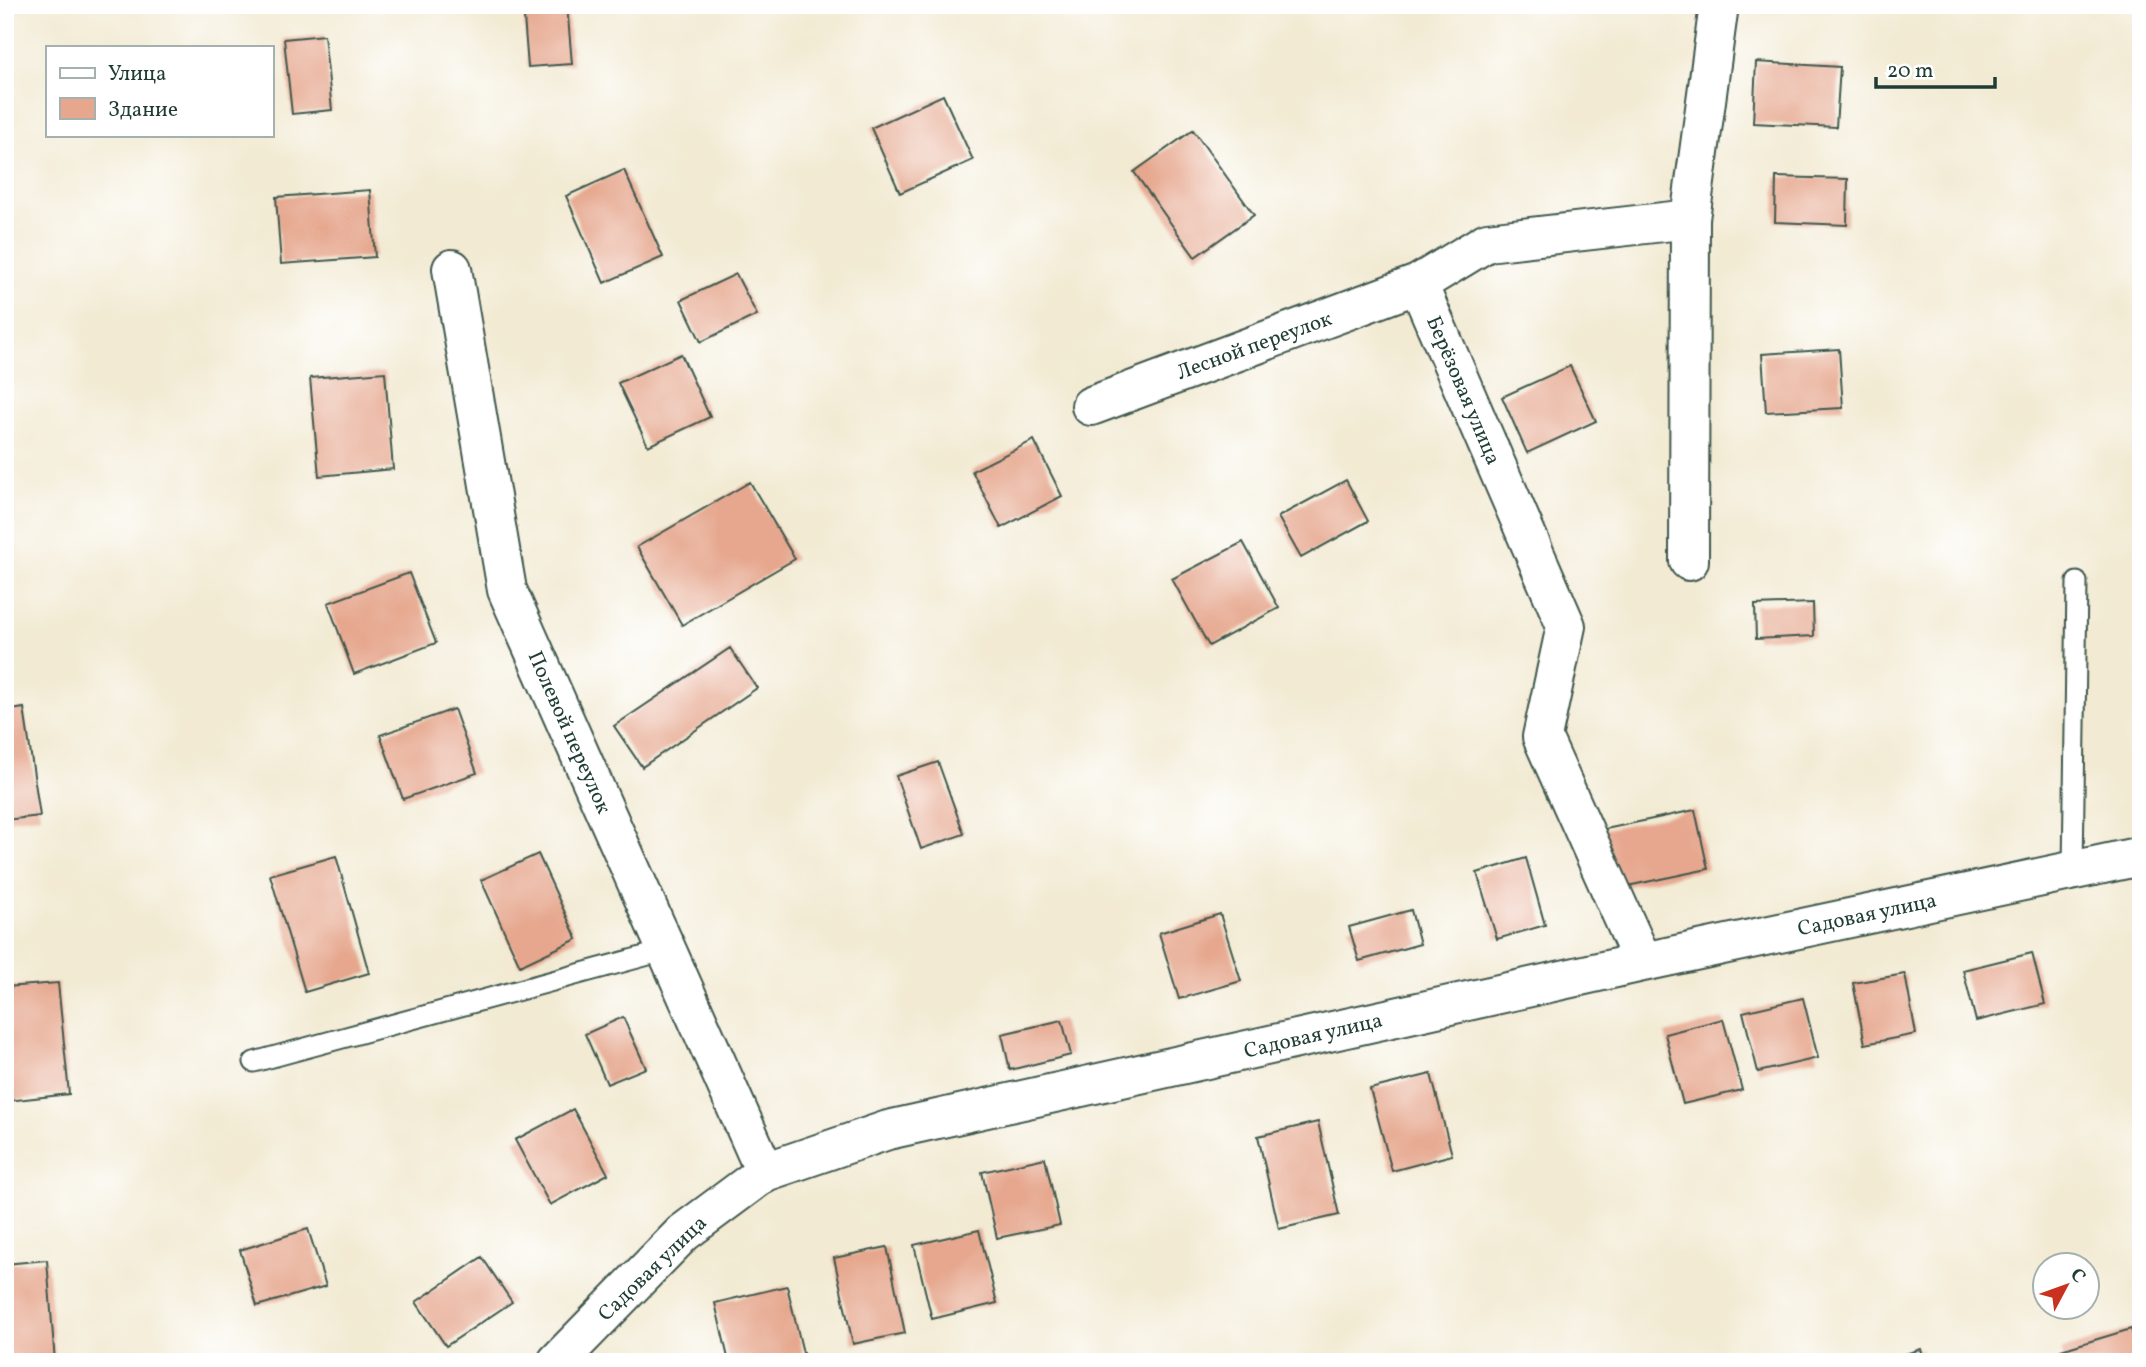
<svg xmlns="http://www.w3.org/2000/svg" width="2146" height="1367" font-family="Vollkorn,serif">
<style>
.building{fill:#e6a78e}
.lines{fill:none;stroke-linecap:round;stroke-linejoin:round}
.lane-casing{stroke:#3f574c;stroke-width:23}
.street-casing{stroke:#3f574c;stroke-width:42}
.lane{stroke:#fff;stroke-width:19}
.street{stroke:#fff;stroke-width:38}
.labels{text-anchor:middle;stroke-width:6;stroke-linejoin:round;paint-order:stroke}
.street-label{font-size:21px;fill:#1f3d34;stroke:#fff}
</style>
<rect width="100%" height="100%" fill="#fff"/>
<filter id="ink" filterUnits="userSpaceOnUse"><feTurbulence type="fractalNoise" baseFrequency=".0143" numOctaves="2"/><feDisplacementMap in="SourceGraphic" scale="14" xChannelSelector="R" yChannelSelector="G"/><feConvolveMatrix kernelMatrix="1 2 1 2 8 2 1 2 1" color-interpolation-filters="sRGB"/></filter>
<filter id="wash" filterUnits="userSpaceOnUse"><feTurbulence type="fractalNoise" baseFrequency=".00686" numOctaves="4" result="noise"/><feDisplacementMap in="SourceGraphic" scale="28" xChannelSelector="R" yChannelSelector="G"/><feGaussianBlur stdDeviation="1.57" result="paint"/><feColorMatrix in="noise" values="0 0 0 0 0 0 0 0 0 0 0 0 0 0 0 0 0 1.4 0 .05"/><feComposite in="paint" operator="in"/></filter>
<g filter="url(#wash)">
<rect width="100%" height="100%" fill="#f2ead3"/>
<g id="blocks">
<path class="building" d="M523,5H567L572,64L528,67Z
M324,35L332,110L292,114L284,39Z
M1756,62L1840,67L1836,127L1753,123Z
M943,95L973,160L900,193L871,128Z
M1193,130L1254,215L1195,257L1134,172Z
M624,170L663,257L604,283L566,196Z
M1776,177L1848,179L1847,225L1775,222Z
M370,190L375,257L281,264L276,197Z
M736,274L757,315L701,342L681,300Z
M1839,349L1843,408L1766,412L1762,354Z
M681,354L710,417L648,446L618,383Z
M1570,366L1596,421L1527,453L1502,397Z
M385,372L393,469L319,476L310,378Z
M1034,440L1062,496L1001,528L972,471Z
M1346,480L1368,521L1301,558L1278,517Z
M750,482L795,559L682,625L637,547Z
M1243,542L1279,608L1209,646L1172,579Z
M409,573L436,643L354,674L328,603Z
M1813,603L1814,636L1756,639L1755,605Z
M730,648L757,688L642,767L614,726Z
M24,708L40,816L5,820V711Z
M454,709L477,773L403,799L380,735Z
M938,762L964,834L921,849L896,776Z
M1695,810L1708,869L1613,889L1601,830Z
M538,854L577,939L520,966L481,880Z
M336,856L369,973L305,992L270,875Z
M1526,858L1545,925L1497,939L1477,873Z
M1411,910L1420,944L1359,961L1349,927Z
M1220,914L1241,981L1179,999L1159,933Z
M2032,953L2045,1004L1976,1021L1963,970Z
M1905,974L1916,1034L1865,1044L1853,983Z
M58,983L69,1094L8,1101L5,1073V987Z
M1803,998L1818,1058L1758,1072L1743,1012Z
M623,1017L646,1068L607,1084L585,1034Z
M1723,1019L1742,1090L1683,1104L1665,1034Z
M1062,1020L1071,1055L1010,1070L1002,1034Z
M1431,1074L1452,1155L1392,1171L1370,1089Z
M573,1109L608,1174L550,1205L515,1140Z
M1318,1122L1339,1215L1279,1229L1258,1136Z
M1045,1158L1060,1225L997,1238L982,1172Z
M308,1229L326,1286L257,1306L240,1250Z
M979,1230L997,1303L932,1319L914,1245Z
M887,1247L905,1333L853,1344L834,1258Z
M482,1257L512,1302L446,1346L416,1302Z
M47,1260L55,1362H5V1264Z
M787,1286L804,1357L785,1362H729L715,1303Z
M2131,1329L2141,1362H2065L2061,1350Z
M1921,1349L1925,1362H1883V1361Z"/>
</g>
</g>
<g filter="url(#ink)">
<use href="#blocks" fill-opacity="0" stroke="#3f574c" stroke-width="2"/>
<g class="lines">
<defs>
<path id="lane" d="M2073,870L2077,582
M254,1062L667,950"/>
<path id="street" d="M452,269L507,590L765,1172
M1091,406L1418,284
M1689,561L1690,219
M1643,962L1542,737L1566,626L1418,284L1487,242L1690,219L1719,5
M557,1362L683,1233L765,1172L888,1130L1643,962L2141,856"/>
</defs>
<use href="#lane" class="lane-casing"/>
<use href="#street" class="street-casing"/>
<use href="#lane" class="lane"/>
<use href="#street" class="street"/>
</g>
</g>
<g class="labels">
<g class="street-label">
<text transform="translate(1254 345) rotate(-20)" y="7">Лесной переулок</text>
<text transform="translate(1464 390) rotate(67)" y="7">Берёзовая улица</text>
<text transform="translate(570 732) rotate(66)" y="7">Полевой переулок</text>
<text transform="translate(1867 914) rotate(-12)" y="7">Садовая улица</text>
<text transform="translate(1313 1035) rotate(-13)" y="7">Садовая улица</text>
<text transform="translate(652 1268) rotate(-44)" y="7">Садовая улица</text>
</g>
</g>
<rect width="2146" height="1367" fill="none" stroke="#fff" stroke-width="28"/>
<rect x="46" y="46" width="228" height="91" fill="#ffffff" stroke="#a5b1ae" stroke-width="2"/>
<rect x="60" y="68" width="35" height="10" fill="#ffffff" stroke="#a5b1ae" stroke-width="2"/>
<text x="108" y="80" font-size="21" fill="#1f3d34">Улица</text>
<rect x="60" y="98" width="35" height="21" fill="#e6a78e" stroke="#a5b1ae" stroke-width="2"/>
<text x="108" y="116" font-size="21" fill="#1f3d34">Здание</text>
<g transform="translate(2066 1286) rotate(49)"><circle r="33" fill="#ffffff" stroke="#a5b1ae" stroke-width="2"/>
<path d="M0-5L12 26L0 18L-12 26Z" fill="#c8321e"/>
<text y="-10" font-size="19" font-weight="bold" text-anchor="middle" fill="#1f3d34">С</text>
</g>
<path d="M1876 77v10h119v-10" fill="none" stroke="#1f3d34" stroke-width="3.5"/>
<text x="1887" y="77" font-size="21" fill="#1f3d34" stroke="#ffffff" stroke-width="5" paint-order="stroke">20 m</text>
</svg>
